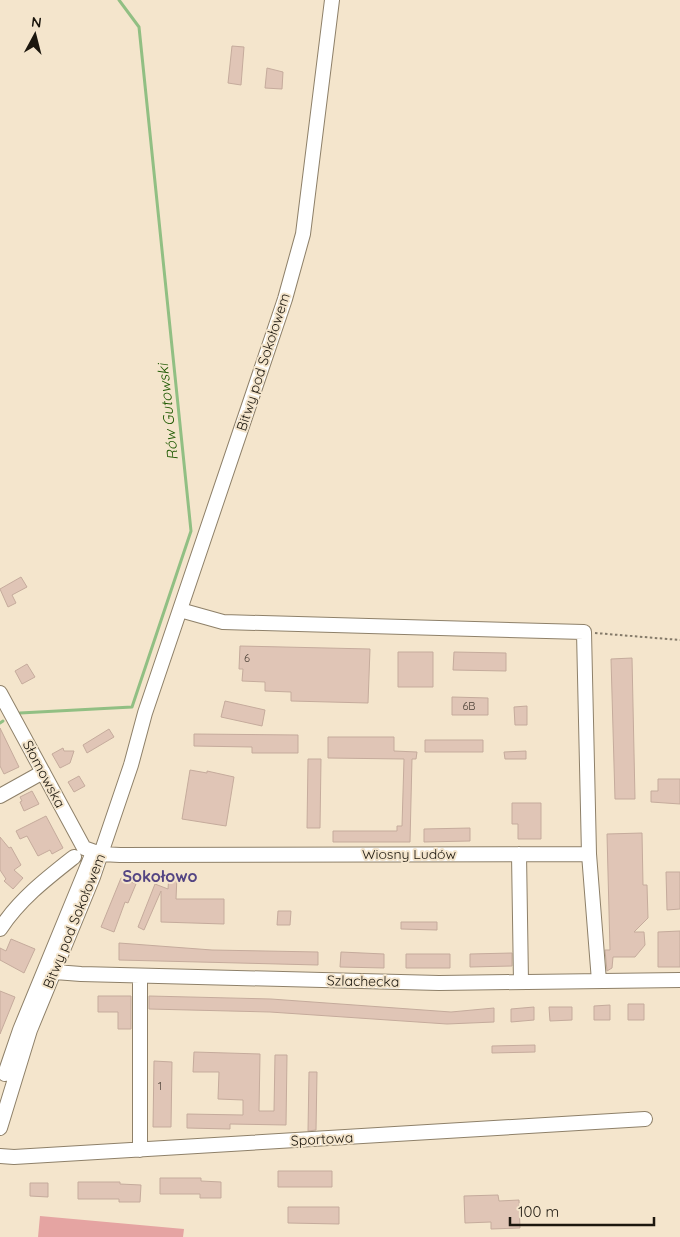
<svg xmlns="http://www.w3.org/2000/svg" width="680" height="1237" font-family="Quicksand,sans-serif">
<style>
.green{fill:#e5a4a2}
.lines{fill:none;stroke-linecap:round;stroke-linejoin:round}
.stream{stroke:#91bf83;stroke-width:3}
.building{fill:#e0c5b6;stroke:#c5ab9c}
.minor-casing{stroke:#8e8069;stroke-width:16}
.path{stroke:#847a69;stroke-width:2;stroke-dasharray:2.5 2.5;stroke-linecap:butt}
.minor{stroke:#fff;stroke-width:14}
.labels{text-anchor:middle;stroke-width:4;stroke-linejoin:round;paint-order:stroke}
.number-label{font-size:11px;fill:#4d4238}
.street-label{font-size:14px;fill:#1c170e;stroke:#f4e5cc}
.water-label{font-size:15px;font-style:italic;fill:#205a03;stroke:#f4e5cc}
.quarter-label{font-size:16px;font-weight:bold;fill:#544583;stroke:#f4e5cc}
</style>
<rect width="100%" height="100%" fill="#f4e5cc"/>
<path class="green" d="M40,1216L184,1229L183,1237H38Z"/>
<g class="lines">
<path class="stream" d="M20,713L132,707L191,531L139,27L119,0
M0,723L3,721"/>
</g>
<path class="building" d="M232,46L244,47L241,85L228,83Z
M267,68L283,72L282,89L265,88Z
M21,577L27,587L12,595L16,603L8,607L0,589Z
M240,646L370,649L368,703L291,701V692L265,691V682L242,681L243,669H239Z
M398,652H433V687H398Z
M454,652L506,653V671L453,670Z
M632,658L635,799H615L611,659Z
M27,664L35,677L22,684L15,671Z
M452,697L488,698V715H452Z
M225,701L265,710L262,726L221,717Z
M527,706V725H515L514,707Z
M0,728L19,767L4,774L0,766Z
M109,729L114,737L87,753L83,745Z
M194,734L298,735V753H252V747L194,746Z
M328,737H394V751L417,752L416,759H412L410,842H333V831H397V826H402L404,759L328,758Z
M425,740H483V752H425Z
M63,748L64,751H74L70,763L60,768L52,754Z
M526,751V759H505L504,752Z
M308,759H321L320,828H307Z
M190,770L207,773V771L234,777L226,826L182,819Z
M79,776L85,786L74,792L68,782Z
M658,779H680V804L651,802V791H658Z
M32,791L39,804L24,811L20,802L22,801L20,797Z
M512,803H541V839H518V824H512Z
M46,816L63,848L52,854L50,850L38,856L27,836L20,839L16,831Z
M470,828V841L424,842V829Z
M642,833L643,885H647L648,918L634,932H644L645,945L635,957H613L612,968L607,971L605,950H610L607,834Z
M0,837L9,848L11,847L21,865L14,870L23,878L13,889L4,881L6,879L0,870Z
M666,872H680V909L667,910Z
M169,875L177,876L176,899H224V924L161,922V891L144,930L138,927L155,884L168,889Z
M121,878L136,884L128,903L125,902L114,932L101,927Z
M278,911H291L290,925H277Z
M401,922H437V930L401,929Z
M680,931V967H658V932Z
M11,939L35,949L24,973L0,960V948L6,951Z
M119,943L212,950L318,952V965L119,960Z
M341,952L384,954V968L340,967Z
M512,953V966L470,967V954Z
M406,954H450V968H406Z
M0,991L15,997L0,1034Z
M98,996H131V1029H118V1012H98Z
M149,996L271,999L451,1012L494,1008V1022L447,1024L270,1012L149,1009Z
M628,1004H644V1020H628Z
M610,1005V1020H594V1006Z
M534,1007V1020L511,1022V1009Z
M549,1007H572V1020L550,1021Z
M535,1045V1052L492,1053V1046Z
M194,1052L260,1054L259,1111H274L275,1055H287L286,1125L230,1124V1129L187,1128V1114L243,1115V1100L218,1099L219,1072H193Z
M154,1061L172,1062L171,1127H153Z
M309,1072H317L316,1130L308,1131Z
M278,1171H332V1187H278Z
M160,1178H201V1181L221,1182V1198H200V1194H160Z
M78,1182H120V1184L141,1185L140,1202H119V1199H78Z
M30,1183H48V1197L30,1196Z
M498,1195L499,1201L519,1200L520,1228L491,1229V1222L465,1223L464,1196Z
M288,1207H339V1224L288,1223Z"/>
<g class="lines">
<defs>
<path id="minor" d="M180,610L223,622L584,632L589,854
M0,693L84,848L101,854L120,855L589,854L599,981
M0,796L43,772
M519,854L521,982
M0,929C20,899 46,879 74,857
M47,969L55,972L81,974L439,983L680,980
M5,1074L20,1030L92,855
M0,1128L30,1030L93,877L131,765L145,713L285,299L303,234L332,0
M140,1150V976
M0,1156L14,1157L645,1119"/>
</defs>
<use href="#minor" class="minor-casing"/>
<path class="path" d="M595,633L680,640"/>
<use href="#minor" class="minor"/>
</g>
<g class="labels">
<g class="number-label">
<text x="247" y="662">6</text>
<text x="469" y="710">6B</text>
<text x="160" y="1090">1</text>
</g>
<g class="street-label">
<text transform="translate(263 362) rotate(-72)" y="5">Bitwy pod Sokołowem</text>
<text transform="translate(44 774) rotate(62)" y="5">Słomowska</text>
<text x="409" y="859">Wiosny Ludów</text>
<text transform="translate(74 921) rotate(-68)" y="5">Bitwy pod Sokołowem</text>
<text transform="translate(363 981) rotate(1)" y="5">Szlachecka</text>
<text transform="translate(322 1139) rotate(-3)" y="5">Sportowa</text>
</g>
<g class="water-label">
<text transform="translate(168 412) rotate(-96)" y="5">Rów Gutowski</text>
</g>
<g class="quarter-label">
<text x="160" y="882">Sokołowo</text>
</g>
</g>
<g transform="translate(35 35) rotate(7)" stroke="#f4e5cc" stroke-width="4" paint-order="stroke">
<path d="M0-4L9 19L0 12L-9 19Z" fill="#1c170e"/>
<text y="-8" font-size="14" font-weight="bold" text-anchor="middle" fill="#1c170e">N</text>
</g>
<path d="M510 1217v8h144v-8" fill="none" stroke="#1c170e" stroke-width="2.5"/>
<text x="518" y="1217" font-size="15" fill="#1c170e" stroke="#f4e5cc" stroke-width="4" paint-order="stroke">100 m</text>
</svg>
